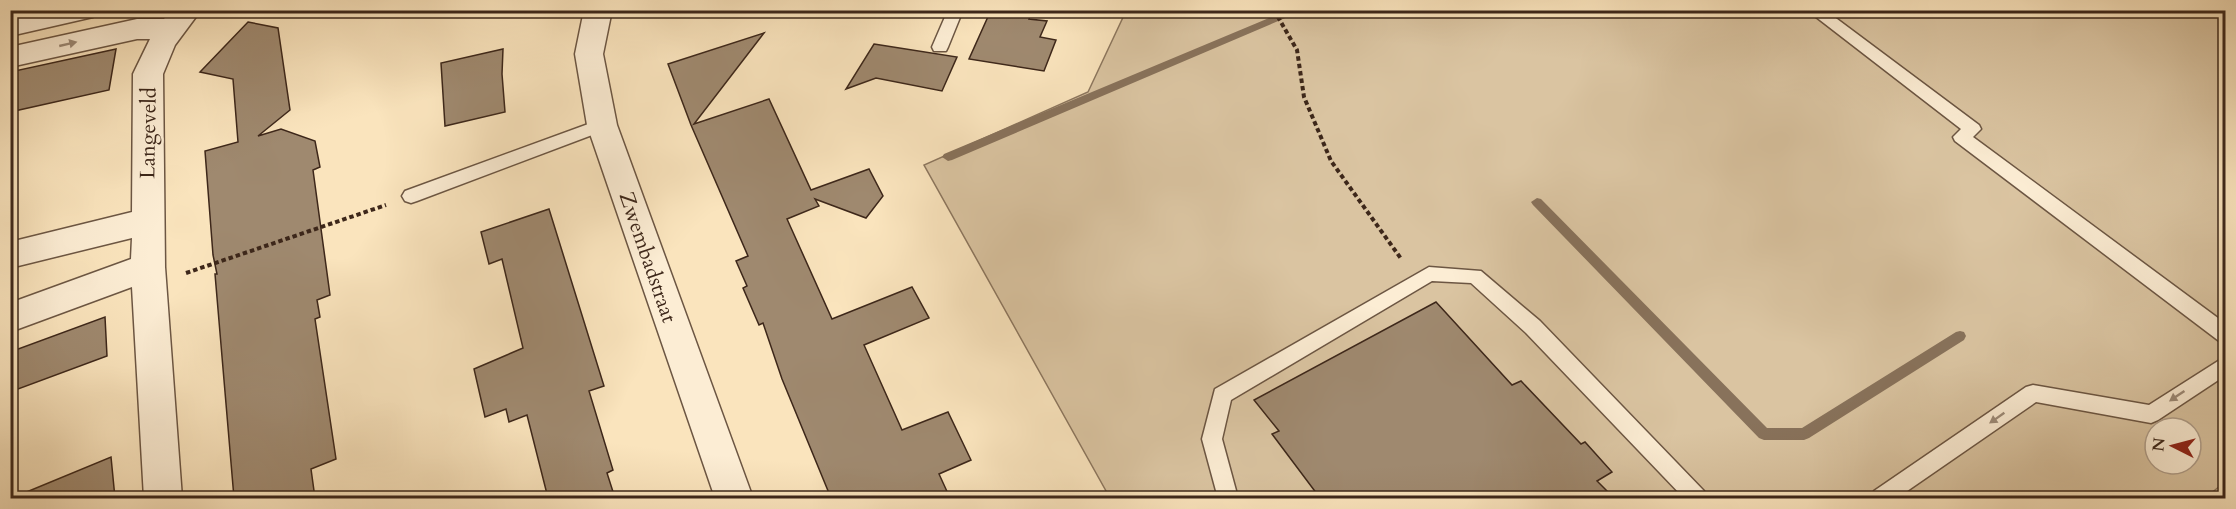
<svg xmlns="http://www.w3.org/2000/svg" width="2236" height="509" font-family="Cardo,serif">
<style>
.green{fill:#dac4a1;stroke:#8c765e;stroke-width:1.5;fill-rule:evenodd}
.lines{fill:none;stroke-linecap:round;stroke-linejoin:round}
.stream{fill:#88725b;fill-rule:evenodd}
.building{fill:#9f896f;stroke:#3d271a;stroke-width:1.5}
.lane-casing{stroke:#6c5643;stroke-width:3}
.street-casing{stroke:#6c5643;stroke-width:3}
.path{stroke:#3d271a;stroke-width:4;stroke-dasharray:4.5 3;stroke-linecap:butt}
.lane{fill:#fcedd4;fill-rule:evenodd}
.street{fill:#fcedd4;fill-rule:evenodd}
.oneway{fill:#9c8a77}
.labels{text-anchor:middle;stroke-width:4.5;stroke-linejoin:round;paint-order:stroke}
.street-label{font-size:21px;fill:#3d271a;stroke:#fcedd4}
</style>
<rect width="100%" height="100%" fill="#fae4bd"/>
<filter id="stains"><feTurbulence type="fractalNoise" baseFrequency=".00333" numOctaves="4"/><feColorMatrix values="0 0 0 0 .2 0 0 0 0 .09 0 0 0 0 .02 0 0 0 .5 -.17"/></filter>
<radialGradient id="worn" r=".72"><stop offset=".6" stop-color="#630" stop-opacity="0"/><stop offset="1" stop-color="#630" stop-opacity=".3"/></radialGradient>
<path class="green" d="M1126,11H2225V482L2205,498H1110L924,165L1088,92ZM2155,428H2191V464H2155Z"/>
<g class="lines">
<path class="stream" d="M1288,10H1304L952,160L948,161L942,157L944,154Z
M1537,198L1541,199L1767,428H1802L1956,332L1960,331L1964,332L1966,336L1964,340L1809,438L1804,440H1764L1759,438L1533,205L1531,202Z"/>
</g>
<path class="building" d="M991,10H1032L1029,19L1047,21L1040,37L1056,40L1044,71L969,59Z
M248,22L278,28L290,110L258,136L281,129L315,141L320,167L313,170L330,295L317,300L320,317L315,319L336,459L311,469L315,498H234L215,274H217L213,255L205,151L238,142L233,79L200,72Z
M764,33L694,124L769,99L811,190L869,169L883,196L866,218L815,199L819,206L787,219L832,319L912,287L929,318L864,345L902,430L948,412L971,460L939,474L950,498H831L782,379L763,323L759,325L743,288L747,286L736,261L748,256L691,125L668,64Z
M874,44L957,57L942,91L876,78L846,89Z
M116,49L109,90L10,112V72Z
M503,49L502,74L505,112L445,126L441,63Z
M549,209L604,386L589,391L613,470L607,473L615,498H548L527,415L509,422L506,409L485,417L474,369L523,348L502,259L489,264L481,232Z
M1436,302L1512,385L1521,381L1581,444L1585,442L1612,472L1597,481L1614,498H1320L1272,434L1279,431L1254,400Z
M105,317L107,356L10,392V352Z
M111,457L115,498H12Z"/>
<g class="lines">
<defs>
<path id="lane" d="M948,10H963L948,47L946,51H934L932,47Z
M1807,10H1825L1979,125L1981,129L1973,137L2226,324V343L2219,341L1955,141L1953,137L1961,129Z
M602,119L608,121L610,125L608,129L417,201L411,203L405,201L402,196L405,191Z
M1429,267L1481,271L1540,321L1704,491L1707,498H1684L1526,333L1471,283L1432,281L1231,400L1222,439L1238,498H1218L1202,439L1215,389Z
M2226,356V375L2158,420L2151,423L2036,402L1897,498H1871L1874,491L2026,387L2033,385L2149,405Z"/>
<path id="street" d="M37,10H97L93,17L10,36V16Z
M171,10H201L175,45L163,74L165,267L182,498H144L132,287L10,332V303L131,259L132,238L10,268V242L132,212L133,74L150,39H137L10,67V47L137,19H164Z
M584,10H612L603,54L617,125L753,498H715L587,125L575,54Z"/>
</defs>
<use href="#lane" class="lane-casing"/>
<use href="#street" class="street-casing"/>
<path class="path" d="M1274,10L1297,50L1304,97L1331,161L1402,260
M186,273L386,205"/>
<use href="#lane" class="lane"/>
<use href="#street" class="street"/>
</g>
<defs><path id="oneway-solid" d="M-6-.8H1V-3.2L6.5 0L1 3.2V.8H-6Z" transform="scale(1.5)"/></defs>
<g class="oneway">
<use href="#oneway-solid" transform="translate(68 44) rotate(-13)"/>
<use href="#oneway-solid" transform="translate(2177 396) rotate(146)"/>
<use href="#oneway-solid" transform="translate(1997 418) rotate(145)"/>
</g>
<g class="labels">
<g class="street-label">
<text transform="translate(148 133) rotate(-89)" y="7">Langeveld</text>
<text transform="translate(648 257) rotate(71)" y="7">Zwembadstraat</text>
</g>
</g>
<rect width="2236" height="509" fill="none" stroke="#fae4bd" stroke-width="36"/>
<rect x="12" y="12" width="2212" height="485" fill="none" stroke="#3d271a" stroke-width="3"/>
<rect x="18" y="18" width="2200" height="473" fill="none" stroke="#3d271a" stroke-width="1.5"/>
<g transform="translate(2173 446) rotate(276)"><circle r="28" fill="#fcedd4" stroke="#b09e8a" stroke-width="1.5"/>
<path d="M0-4.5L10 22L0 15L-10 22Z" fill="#8f2418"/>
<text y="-9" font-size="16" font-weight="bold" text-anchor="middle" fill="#3d271a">N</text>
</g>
<rect width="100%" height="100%" filter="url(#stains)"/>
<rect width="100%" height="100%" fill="url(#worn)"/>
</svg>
